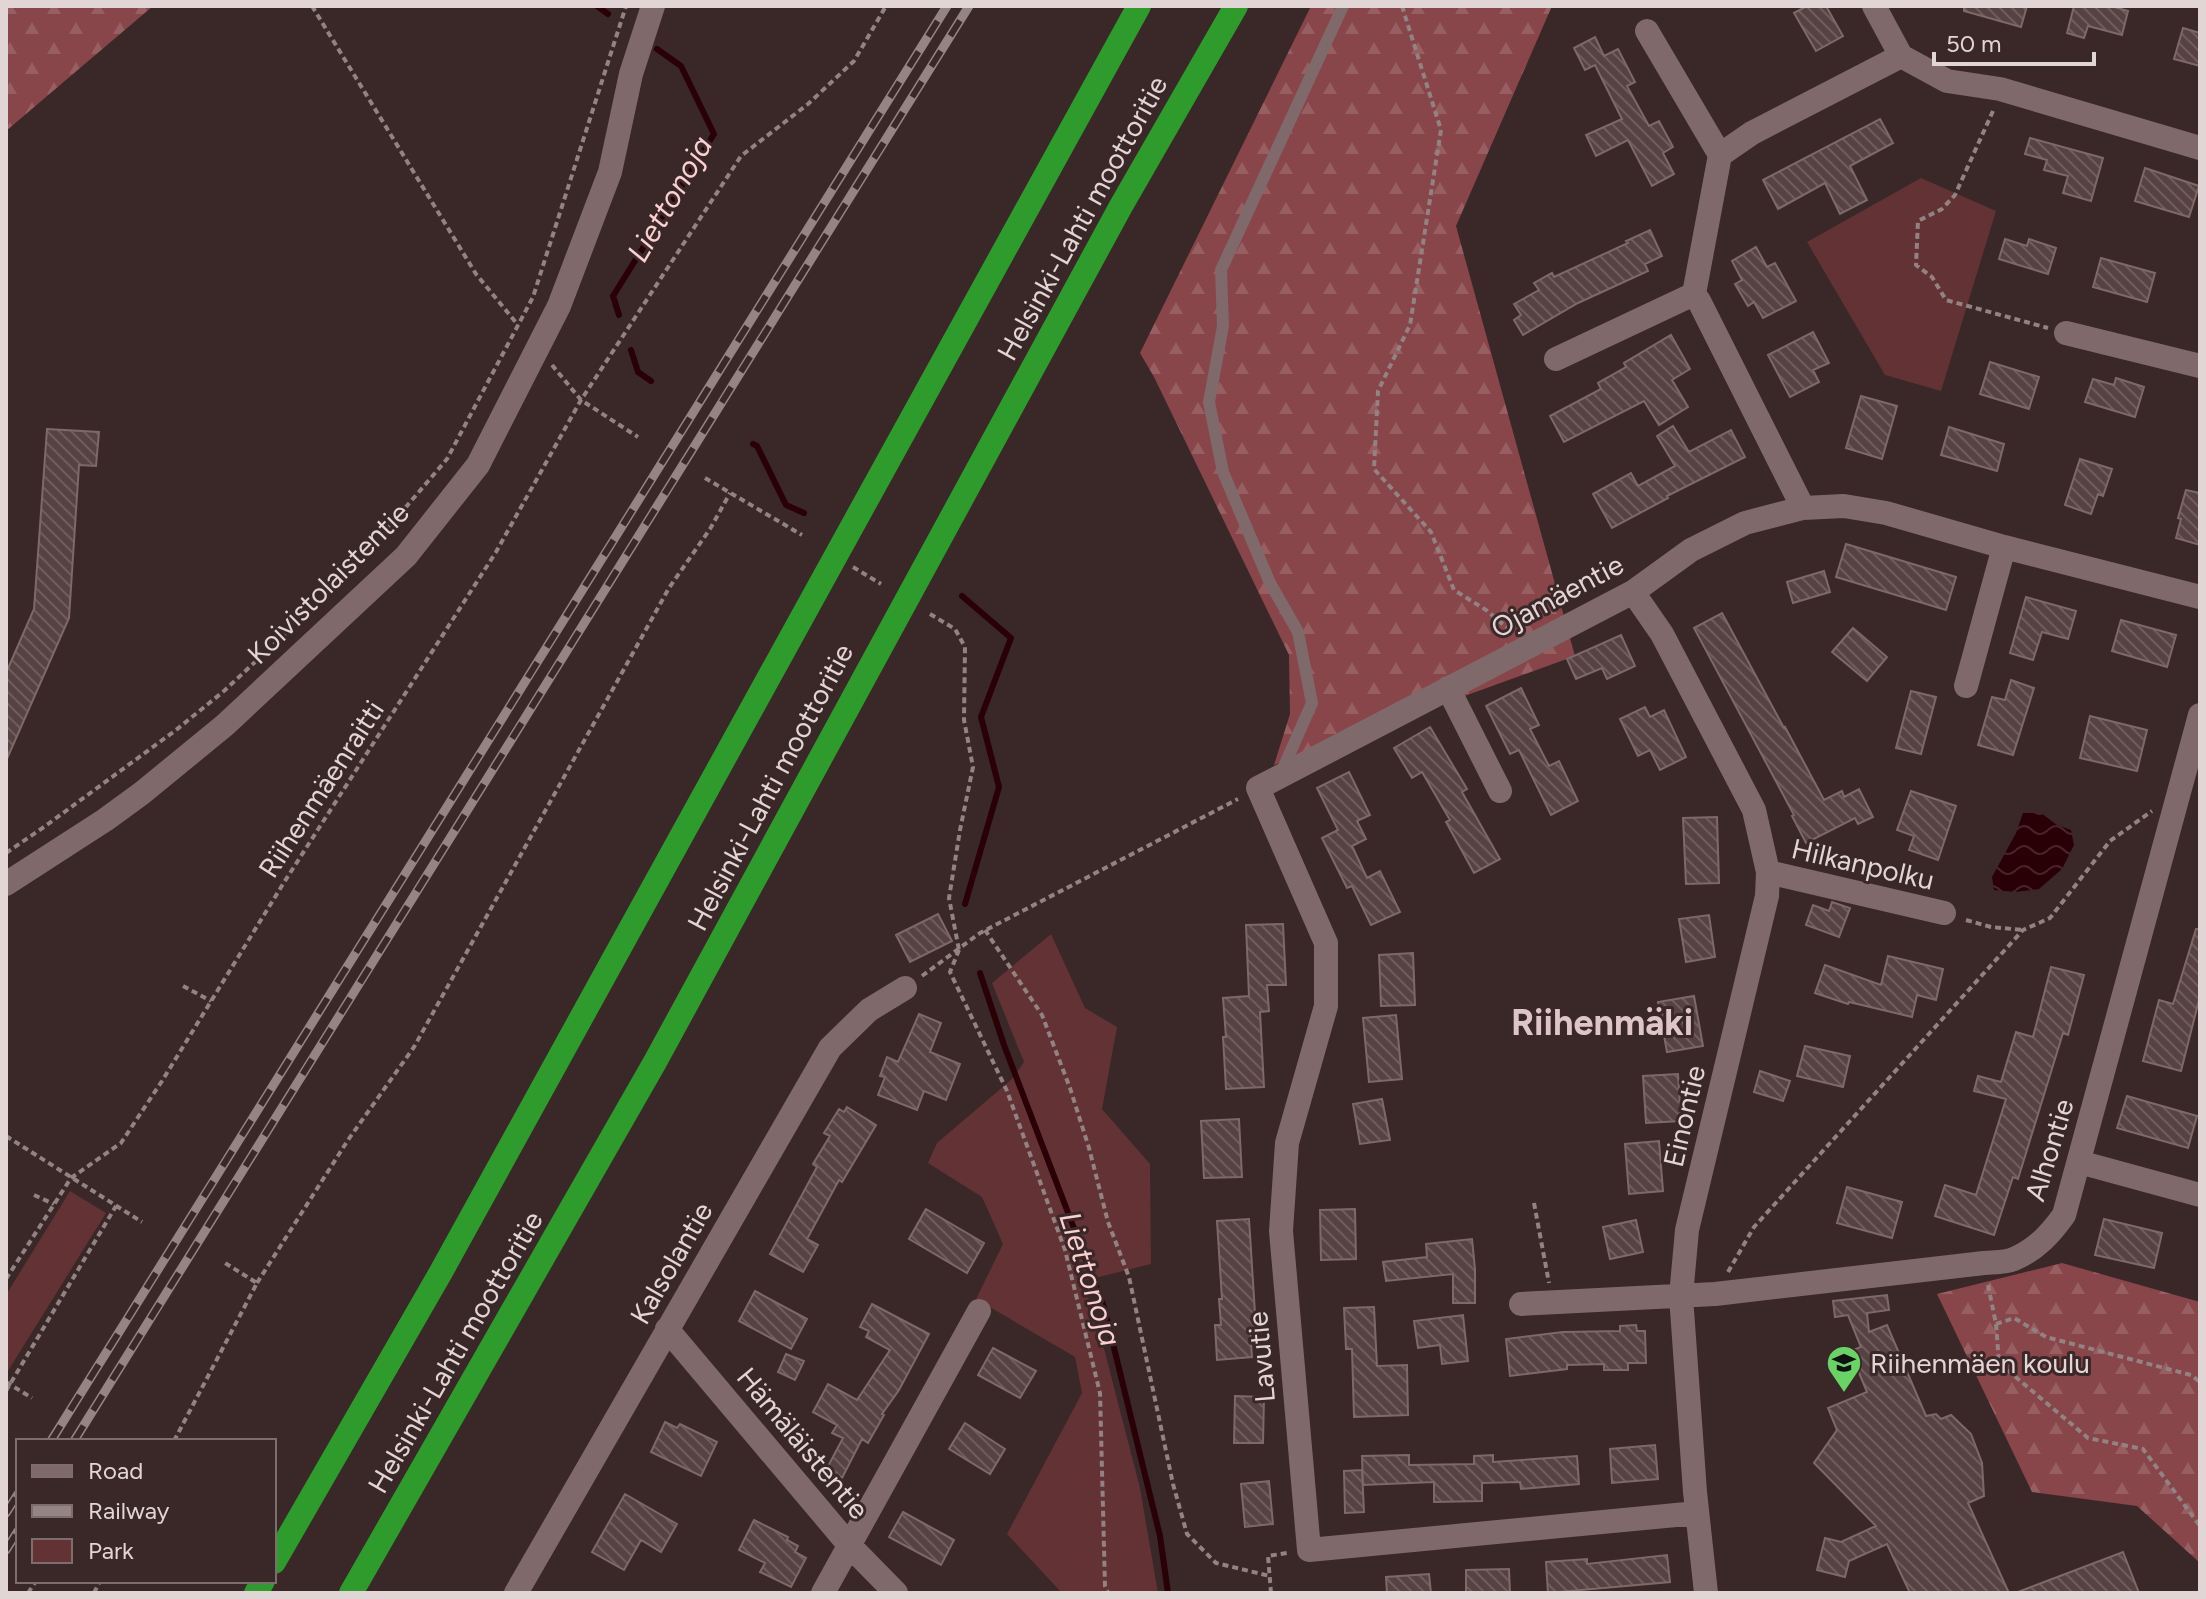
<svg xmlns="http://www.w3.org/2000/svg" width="2206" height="1599" font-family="Figtree,sans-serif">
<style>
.green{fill:#633235}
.forest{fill:url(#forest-firs)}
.water{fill:url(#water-waves)}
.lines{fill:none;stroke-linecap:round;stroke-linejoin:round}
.stream{stroke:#290006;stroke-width:6}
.building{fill:url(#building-back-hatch);stroke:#7e6868;stroke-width:2}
.path{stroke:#928282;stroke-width:4;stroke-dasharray:6 4;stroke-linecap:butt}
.service{stroke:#80696a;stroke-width:12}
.minor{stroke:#80696a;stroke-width:24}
.motorway{stroke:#2d9c2d;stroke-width:24}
.rail-casing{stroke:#948484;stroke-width:9}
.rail{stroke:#3a2728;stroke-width:6;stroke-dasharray:18;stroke-linecap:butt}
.labels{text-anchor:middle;stroke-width:6;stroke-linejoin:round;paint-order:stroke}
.street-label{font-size:28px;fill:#e2d5d5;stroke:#3a2728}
.poi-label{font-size:28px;fill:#e2d5d5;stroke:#3a2728;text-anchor:start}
.water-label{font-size:30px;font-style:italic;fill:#fad0d0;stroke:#3a2728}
.district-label{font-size:36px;font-weight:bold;fill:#dfc6c6;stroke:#3a2728}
</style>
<defs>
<pattern id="forest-firs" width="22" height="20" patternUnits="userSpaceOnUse" patternTransform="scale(2)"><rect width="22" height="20" fill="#88454a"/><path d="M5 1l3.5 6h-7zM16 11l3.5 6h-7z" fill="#985f63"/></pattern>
<pattern id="water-waves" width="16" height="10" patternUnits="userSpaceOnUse" patternTransform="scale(2)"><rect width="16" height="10" fill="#290006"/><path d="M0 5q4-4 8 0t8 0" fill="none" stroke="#482429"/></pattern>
<pattern id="building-back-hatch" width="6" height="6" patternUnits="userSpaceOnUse" patternTransform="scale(2)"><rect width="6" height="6" fill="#574243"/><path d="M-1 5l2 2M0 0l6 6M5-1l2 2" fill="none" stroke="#6f5c5d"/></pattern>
</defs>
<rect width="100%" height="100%" fill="#3a2728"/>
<path class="green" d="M1921,178L1996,211L1941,391L1885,375L1807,242Z
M1051,934L1085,1008L1117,1027L1102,1109L1150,1164L1151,1264L1083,1281L1100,1333L1140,1488L1158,1593H1062L1007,1534L1082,1393L1075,1357L976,1299L1003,1244L982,1197L928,1163L937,1143L1012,1079L1024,1062L992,983Z
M70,1191L106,1213L8,1371L6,1370V1295Z"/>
<path class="forest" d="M6,6H153L6,131Z
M1311,6H1552L1456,226L1575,656L1274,765L1290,714L1289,655L1154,377L1140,353Z
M2062,1263L2200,1302V1563L2137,1506L2032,1492L1937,1294Z"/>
<path class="water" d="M2023,813H2041L2057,825L2071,830L2074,845L2062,869L2039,889L2015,892L1994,890L1992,877L2016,833Z"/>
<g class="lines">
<path class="stream" d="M597,6L608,14
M619,315L613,296L714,134L681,66L657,49
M631,350L638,372L651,381
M753,444L757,446L786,505L804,513
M962,596L1011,638L981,717L999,787L965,904
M980,973L1004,1045L1104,1307L1160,1536L1168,1593"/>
</g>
<path class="building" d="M1807,6H1826L1843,36L1816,51L1794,13Z
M1964,6H2027L2021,27L1964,11Z
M2074,6H2111L2128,11L2122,35L2088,26L2084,38L2067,33Z
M2183,28L2200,33V66L2174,59Z
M1595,37L1604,56L1618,49L1635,82L1627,86L1649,126L1659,121L1673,147L1663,153L1674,174L1652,186L1628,140L1596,156L1586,135L1622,119L1595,65L1585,70L1574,48Z
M1880,119L1893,143L1850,166L1867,200L1840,214L1825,183L1778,209L1763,180Z
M2030,138L2103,158L2091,201L2063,193L2068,176L2044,170L2047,160L2025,154Z
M2145,168L2199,186L2189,217L2135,201Z
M1650,230L1662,256L1645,264L1648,271L1578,303L1523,335L1514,320L1521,315L1514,304L1539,290L1534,283L1552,273L1554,277L1628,243L1626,241Z
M2005,239L2027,246L2029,239L2056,248L2048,274L1999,259Z
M1756,247L1767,267L1775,263L1796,301L1763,318L1754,302L1748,306L1735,284L1742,280L1732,261Z
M2101,258L2155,273L2147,302L2093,287Z
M1813,332L1829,363L1813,370L1819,382L1790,397L1768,355Z
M1671,335L1690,369L1672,380L1688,407L1659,425L1644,401L1564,442L1550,416L1601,389L1598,383L1626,367L1624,363Z
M1990,362L2039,377L2029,409L1980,394Z
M2116,378L2144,387L2135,417L2085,402L2093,379L2114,385Z
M1861,396L1897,406L1882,459L1846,448Z
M1673,426L1689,452L1731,430L1745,457L1667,496L1668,498L1612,528L1593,494L1631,473L1638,486L1675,466L1657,436Z
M1949,427L2004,444L1997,471L1941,455Z
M47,429L99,432L96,466L79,465L69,618L6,761V673L34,609Z
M2080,459L2112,469L2103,496L2098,494L2091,514L2065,505Z
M2186,490L2200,493V545L2176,538L2181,519L2178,518Z
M1846,544L1956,577L1946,610L1836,577Z
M1824,571L1830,592L1793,603L1787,582Z
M2026,597L2076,611L2068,639L2042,632L2033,660L2010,653Z
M1722,613L1784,728L1785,727L1824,800L1842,791L1844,797L1859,789L1873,817L1858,824L1855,818L1806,843L1792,816L1794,815L1694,628Z
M2121,620L2176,635L2167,667L2112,651Z
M1853,628L1887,657L1867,681L1832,652Z
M1621,635L1635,666L1607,679L1602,668L1576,679L1567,659Z
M2011,680L2034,688L2013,755L1978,745L1992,697L2005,700Z
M1521,688L1539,725L1530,729L1549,766L1559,761L1578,801L1551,815L1519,750L1510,754L1486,706Z
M1911,691L1936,697L1921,754L1896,748Z
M1645,707L1650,717L1664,710L1686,757L1660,770L1650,750L1638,756L1620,719Z
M2090,716L2147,730L2137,771L2080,758Z
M1430,727L1467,789L1462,792L1500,859L1474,873L1446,822L1450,820L1422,772L1412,778L1394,748Z
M1349,772L1370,815L1357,821L1366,839L1352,846L1367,878L1380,871L1400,912L1371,925L1352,886L1347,888L1322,838L1338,830L1317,788Z
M1911,791L1956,806L1938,860L1909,850L1914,836L1897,830Z
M1717,817L1719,883L1686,884L1683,818Z
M1832,902L1850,908L1839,937L1806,925L1813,905L1829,911Z
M938,914L952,941L910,962L896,935Z
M1709,915L1715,957L1686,962L1679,919Z
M1283,924L1286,985H1267L1269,1011L1260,1012L1264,1087L1226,1089L1223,1037H1226L1223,998L1249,996L1246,925Z
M2196,929H2200V996L2181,1071L2143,1061L2159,1000L2173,1004Z
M1413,953L1415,1005L1381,1006L1379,955Z
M1888,956L1943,969L1936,1000L1917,995L1912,1017L1849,1002L1848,1004L1815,993L1825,965L1881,985Z
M2051,967L2084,975L2068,1035L2063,1033L2018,1179L2013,1177L1994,1235L1935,1216L1945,1185L1976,1195L2006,1099L1974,1091L1978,1076L2001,1082L2016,1032L2033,1037Z
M1694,996L1703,1046L1667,1052L1658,1002Z
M919,1014L941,1023L930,1052L960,1064L946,1100L924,1091L917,1110L878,1095L885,1077L880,1076L887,1057L898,1062Z
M1396,1015L1402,1079L1369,1082L1363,1018Z
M1805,1046L1850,1056L1843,1087L1797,1076Z
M1760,1071L1790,1081L1783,1101L1754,1092Z
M1678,1074L1681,1121L1646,1123L1643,1076Z
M2127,1096L2197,1116L2188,1148L2117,1128Z
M1382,1099L1390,1140L1360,1144L1353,1104Z
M847,1107L876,1125L842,1182L839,1180L807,1239L818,1245L803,1272L770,1254L817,1167L813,1164L830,1136L824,1133L839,1109L844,1112Z
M1239,1119L1242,1177L1204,1178L1201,1121Z
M1659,1141L1663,1191L1629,1194L1625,1144Z
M1847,1187L1902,1202L1892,1238L1837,1223Z
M926,1209L984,1243L967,1273L909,1239Z
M1355,1209L1356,1259L1321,1260L1320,1210Z
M1249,1219L1256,1329H1250L1252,1357L1217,1360L1215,1325H1221L1219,1299H1222L1217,1221Z
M2104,1219L2162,1233L2154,1268L2095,1255Z
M1636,1220L1643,1252L1610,1259L1603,1227Z
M1472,1239L1475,1269V1303H1453V1274L1386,1281L1383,1262L1427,1257L1426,1244Z
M755,1291L807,1319L791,1349L739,1321Z
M1887,1295L1889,1310L1867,1313L1869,1332L1887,1325L1926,1416L1936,1414L1941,1419L1951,1415L1971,1434L1982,1463L1984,1496L1968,1503L2009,1593H1910L1887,1544L1849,1561L1845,1577L1817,1570L1825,1538L1841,1542L1876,1526L1814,1463L1837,1430L1828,1408L1867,1392L1850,1351L1861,1347L1848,1315L1835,1317L1833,1301Z
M872,1304L929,1334L899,1390L882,1414L884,1415L868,1443L862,1439L842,1478L826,1470L843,1438L832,1433L837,1425L813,1412L828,1384L857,1400L890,1350L866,1337L869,1331L860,1327Z
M1374,1307L1377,1366L1407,1365L1408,1415L1354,1417L1352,1349H1346L1344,1308Z
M1463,1315L1468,1361L1442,1364L1440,1345L1418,1348L1414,1321Z
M1636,1325L1637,1331H1645L1646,1363H1628V1370H1604V1364L1567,1365V1369L1510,1376L1506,1339L1563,1332L1620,1331V1326Z
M993,1348L1036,1371L1020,1398L978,1375Z
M786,1354L804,1361L795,1380L778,1372Z
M1235,1396L1264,1397L1263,1443H1234Z
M665,1422L677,1428L680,1424L717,1442L701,1476L651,1452Z
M965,1423L1005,1449L990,1474L949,1449Z
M1655,1445L1658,1479L1612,1483L1610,1449Z
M1409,1455V1465L1474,1464V1456L1493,1455V1462L1577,1456L1579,1484L1521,1489L1520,1482L1482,1483V1501L1434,1502V1482L1363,1485L1362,1456Z
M1362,1470L1364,1512L1345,1513L1344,1471Z
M1269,1481L1273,1524L1245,1527L1241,1484Z
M625,1494L677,1524L661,1552L641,1540L624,1570L592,1552Z
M903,1512L954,1540L941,1565L889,1537Z
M754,1520L788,1537L787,1540L798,1546L795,1552L806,1558L791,1587L760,1572L765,1563L739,1550Z
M2123,1552L2139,1593H2018V1592Z
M1667,1555L1670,1582L1548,1593L1546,1562L1587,1559V1564Z
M1509,1569L1510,1593H1466V1570Z
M1429,1574L1431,1593H1387L1386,1577Z"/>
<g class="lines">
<path class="path" d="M312,6L476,274L518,325
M1402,6L1441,130L1410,325L1378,391L1374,469L1431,532L1454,590L1486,610L1512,632
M1993,111L1955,195L1942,209L1918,221L1916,265L1932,277L1946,300L2048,328
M552,365L581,400L638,437
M705,478L802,535
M853,567L881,584
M930,614L955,629L965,647L964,720L973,767L960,830L949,898L959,950
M6,853L44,827L176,730L224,691L347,576L447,459L533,297L626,6
M1966,920L1991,927L2023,930
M985,930L1042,1015L1070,1088L1089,1148L1108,1222L1129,1277L1173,1484L1187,1534L1216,1563L1270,1576
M959,950L950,972L1007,1091L1065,1250L1100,1393L1105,1586L1108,1593
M922,976L980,933L1238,799
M183,986L211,1001
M6,1136L142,1222
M34,1195L54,1204
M1534,1203L1549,1283
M1728,1272L1754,1227L2023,930L2050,918L2110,841L2152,811
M6,1279L71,1178L121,1143L162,1081L283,884L496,552L581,400L741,156L808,104L854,61L886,6
M257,1283L348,1140L414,1047L669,588L710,529L730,493
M1988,1285L1996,1324L1999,1363L2088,1438L2143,1449L2200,1526
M1996,1324L2014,1318L2046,1337L2191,1375L2200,1382
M6,1382L32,1398
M6,1391L116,1206
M174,1441L257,1283L225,1263
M28,1593L36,1581
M94,1593L100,1581
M1271,1593L1268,1556L1287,1553"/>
<path class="service" d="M1281,773L1312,703L1298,632L1270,583L1223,472L1209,402L1223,326L1221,270L1343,6"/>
<path class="minor" d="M1874,6L1901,56
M1647,31L1720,155
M2066,333L2200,366
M1556,359L1694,294
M1803,508L1699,301L1694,294L1720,155L1752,133L1901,56L1947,81L2000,89L2200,148
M1633,592L1662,634L1754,810L1768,872L1767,896L1687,1230L1681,1296L1695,1492L1706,1593
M1966,686L2004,547
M1448,688L1500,791
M1768,872L1944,913
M6,884L105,820L142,793L225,725L406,556L478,465L559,306L610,172L631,74L653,6
M2079,1162L2200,1195
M1521,1304L1715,1294L1984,1263C1994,1262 2007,1263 2016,1258C2037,1249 2051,1233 2064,1215L2200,715
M667,1329L850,1546L896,1593
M1697,1513L1309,1550L1281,1231L1287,1143L1326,1006V943L1258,788L1633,592L1691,550L1745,523L1803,508L1844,506L1886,513L2004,547L2200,597
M516,1593L830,1048L869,1010L905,988
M823,1593L979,1311"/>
<path class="motorway" d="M274,1562L441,1272L1139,6
M256,1593L263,1581
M351,1593L655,1062L1121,206L1236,6"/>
<defs>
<path id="rail" d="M51,1441L947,6
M74,1441L969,6
M6,1513L18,1494
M6,1550L18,1531"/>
</defs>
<use href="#rail" class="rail-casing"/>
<use href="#rail" class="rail"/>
</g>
<defs>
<symbol id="school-pin" viewBox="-11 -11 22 30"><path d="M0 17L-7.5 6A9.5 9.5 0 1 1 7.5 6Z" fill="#68d465" stroke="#3a2728"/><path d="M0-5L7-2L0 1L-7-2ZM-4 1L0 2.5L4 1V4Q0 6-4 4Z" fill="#111"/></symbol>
</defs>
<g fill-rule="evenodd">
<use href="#school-pin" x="1824" y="1343" width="40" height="54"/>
</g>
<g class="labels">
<g class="street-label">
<text transform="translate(1082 218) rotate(-61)" y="10">Helsinki-Lahti moottoritie</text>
<text transform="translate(328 583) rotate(-45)" y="10">Koivistolaistentie</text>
<text transform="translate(1557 596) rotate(-28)" y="10">Ojamäentie</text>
<text transform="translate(770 787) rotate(-62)" y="10">Helsinki-Lahti moottoritie</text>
<text transform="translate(321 789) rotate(-57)" y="10">Riihenmäenraitti</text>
<text transform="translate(1863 864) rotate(13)" y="10">Hilkanpolku</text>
<text transform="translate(1684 1116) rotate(-77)" y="10">Einontie</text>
<text transform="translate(2049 1150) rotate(-73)" y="10">Alhontie</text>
<text transform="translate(671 1263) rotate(-60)" y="10">Kalsolantie</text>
<text transform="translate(455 1352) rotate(-60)" y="10">Helsinki-Lahti moottoritie</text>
<text transform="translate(1261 1357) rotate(-95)" y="10">Lavutie</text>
<text transform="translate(803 1443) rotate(50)" y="10">Hämäläistentie</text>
</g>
<g class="poi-label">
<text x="1870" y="1373">Riihenmäen koulu</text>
</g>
<g class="water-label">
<text transform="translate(670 199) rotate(-60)" y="10">Liettonoja</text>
<text transform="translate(1090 1279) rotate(72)" y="10">Liettonoja</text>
</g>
<g class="district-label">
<text x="1602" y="1035">Riihenmäki</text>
</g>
</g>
<rect width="2206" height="1599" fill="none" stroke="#e2d5d5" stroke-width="16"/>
<rect x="16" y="1439" width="260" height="144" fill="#3a2728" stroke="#7d6d6d" stroke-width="2"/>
<rect x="32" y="1465" width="40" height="12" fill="#80696a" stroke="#7d6d6d" stroke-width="2"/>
<text x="88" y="1479" font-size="24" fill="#e2d5d5">Road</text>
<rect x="32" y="1505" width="40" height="12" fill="#948484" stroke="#7d6d6d" stroke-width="2"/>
<text x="88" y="1519" font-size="24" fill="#e2d5d5">Railway</text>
<rect x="32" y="1539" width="40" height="24" fill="#633235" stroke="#7d6d6d" stroke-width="2"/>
<text x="88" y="1559" font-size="24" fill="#e2d5d5">Park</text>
<path d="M1934 52v12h160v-12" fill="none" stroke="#e2d5d5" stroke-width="4"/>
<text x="1946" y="52" font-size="24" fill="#e2d5d5" stroke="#3a2728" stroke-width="6" paint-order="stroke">50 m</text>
</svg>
